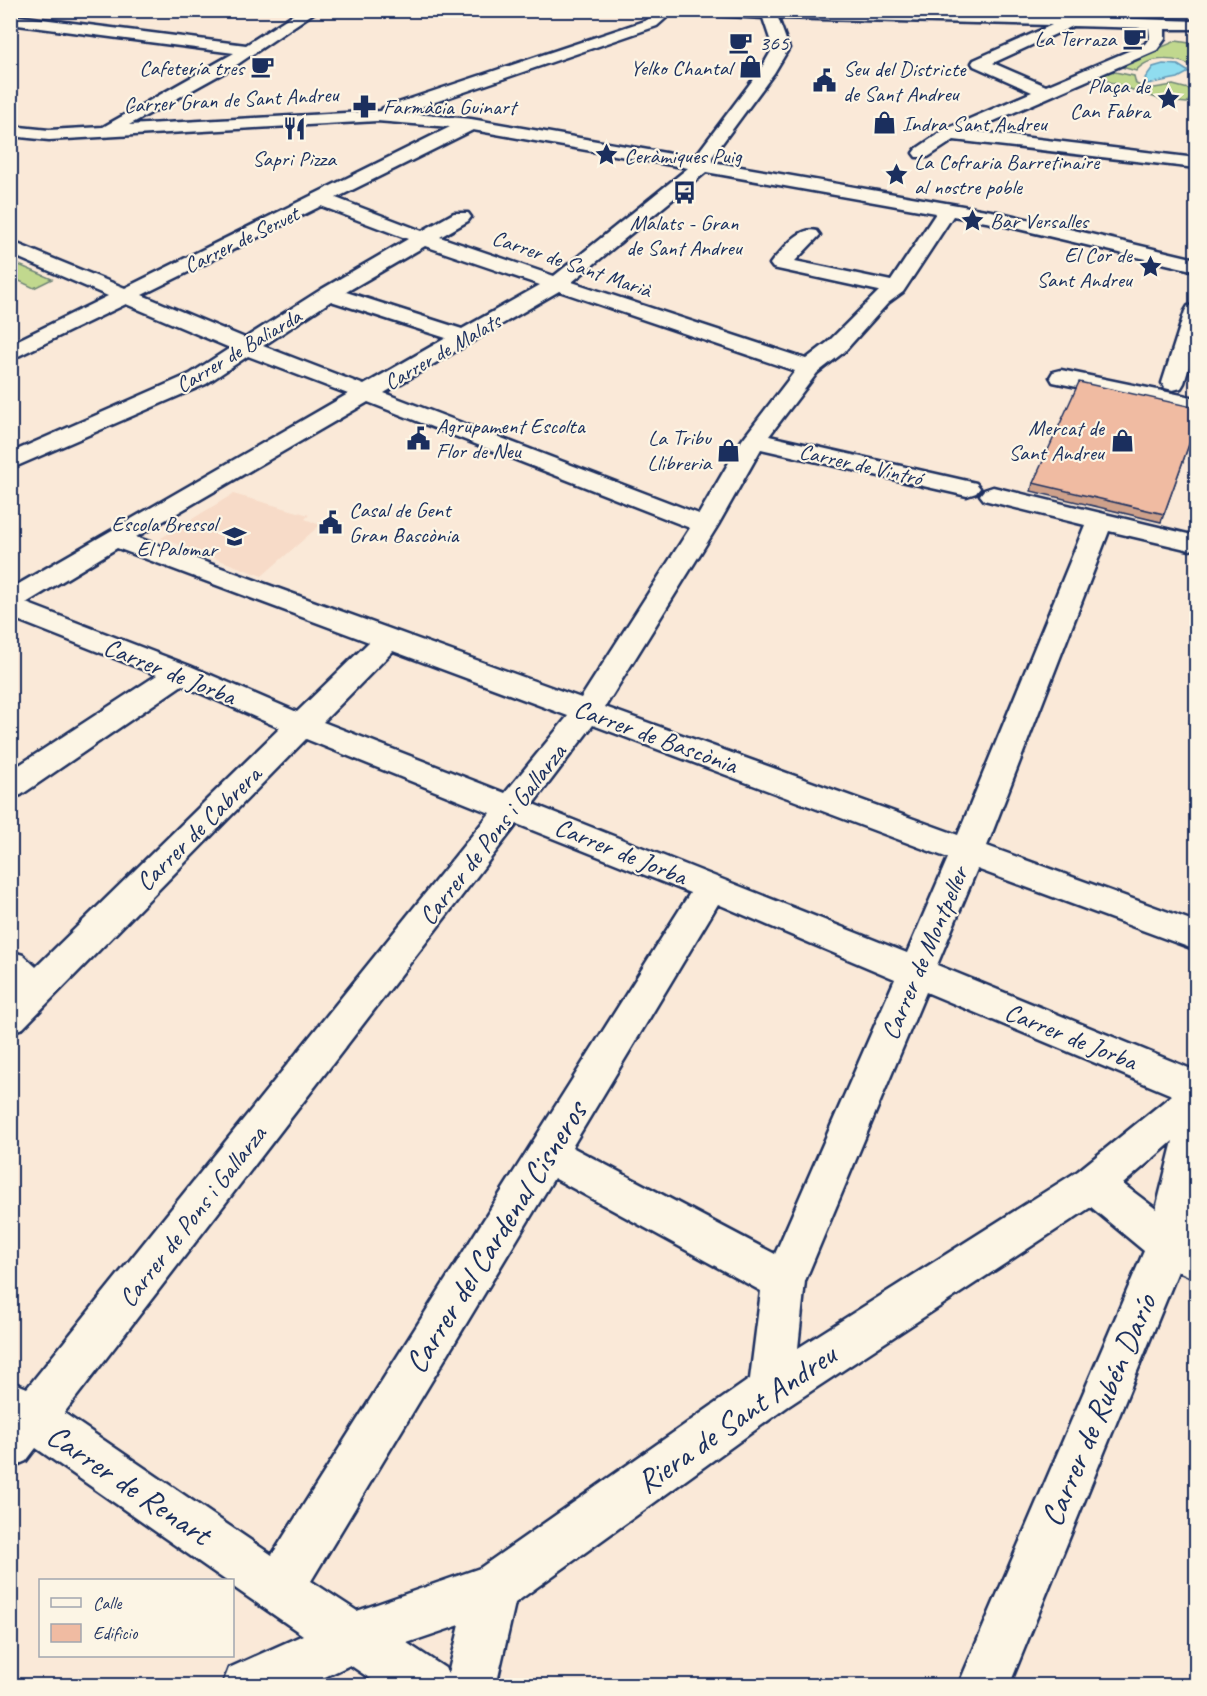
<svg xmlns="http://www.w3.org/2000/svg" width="1207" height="1696" font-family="Caveat,sans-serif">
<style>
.built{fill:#f7dbc8}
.green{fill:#c1d88e;stroke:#6e8476;stroke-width:1.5}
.water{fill:#90ddef;stroke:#6197b5;stroke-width:1.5}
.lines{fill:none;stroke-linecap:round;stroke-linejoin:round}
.minor-casing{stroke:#1b2f5e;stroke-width:5}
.minor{fill:#fcf5e5;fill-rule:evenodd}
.wall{fill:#cea18b;stroke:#1b2f5e;stroke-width:1.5}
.building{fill:#f0bba2;stroke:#1b2f5e;stroke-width:1.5}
.labels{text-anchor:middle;stroke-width:4.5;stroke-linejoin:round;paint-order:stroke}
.far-poi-label{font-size:22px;fill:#1b2f5e;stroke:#fcf5e5;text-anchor:start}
.far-street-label{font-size:22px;fill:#1b2f5e;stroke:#fcf5e5}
.street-label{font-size:26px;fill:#1b2f5e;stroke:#fcf5e5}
.near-street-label{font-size:32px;fill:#1b2f5e;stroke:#fcf5e5}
</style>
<rect width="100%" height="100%" fill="#fae9d8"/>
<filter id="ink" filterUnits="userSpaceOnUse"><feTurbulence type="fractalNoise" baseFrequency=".0167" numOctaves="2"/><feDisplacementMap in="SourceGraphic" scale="12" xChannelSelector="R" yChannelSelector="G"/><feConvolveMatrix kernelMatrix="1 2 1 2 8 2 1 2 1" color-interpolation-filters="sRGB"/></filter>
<g filter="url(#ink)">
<path class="built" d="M233,494L309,515L305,519L320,525L262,576L161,538Z"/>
<path class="green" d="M1176,41L1196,44V68C1179,58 1150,54 1136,71L1118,66Z
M1110,71L1134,76L1136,84L1148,89L1173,85L1196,91L1187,103L1165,101L1092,76Z
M12,262L52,279L34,288L11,277V263Z"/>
<path class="water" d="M1163,64L1178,65L1189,72L1178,78L1148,84L1145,78L1153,67Z"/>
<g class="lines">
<defs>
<path id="minor" d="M300,10H318L232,68L129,125L381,111L383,108L647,20L658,10H675L657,26L403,113L471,119L694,158L761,69L773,48L763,18L694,14L687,10H881L1196,21V29H1165V39L1157,50L971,131L1196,158V168L954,140L928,157H916L913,153L916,149L944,130L1032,92L974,66L972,63L974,60L1052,25L778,18L789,48L774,73L712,157V162L997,212L1196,259V271L997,224L953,216L903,292L888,303L844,352L817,373L769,436L976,483L980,488L976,493L967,496L761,449L718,525L605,707L958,835L1085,525L984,500L980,495L984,490L993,487L1196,536V548L1190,550L1109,531L987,846L1196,922V950L977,869L937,965L1196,1071V1211L1191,1234L1196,1237V1279L1178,1271L1009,1686H958L1144,1251L1091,1207L787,1407L515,1603L496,1686H381L350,1665L306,1686H222L229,1668L303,1635L232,1586V1580H225L36,1448L26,1461L10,1468V1381L27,1388L490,813L306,739L23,1028L10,1032V993L13,990L10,988V951L23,955L36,967L280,728L182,685L21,795L10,798V771L157,675L10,617V589L348,394L248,356L206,384L10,469V453L190,374L230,348L126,304L10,360V344L108,296L10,254V241L125,288L450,127L377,121L49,140L10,136V126L49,130L103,127L234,53L10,24V15L246,45ZM1073,26L1149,28L1150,37L1145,44L1046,86L993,63ZM473,130L688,168L554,276L440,237L468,221L471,217L468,213H454L422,231L336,198ZM706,172L936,213L891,281L795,261L820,235L817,231C799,226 785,248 773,260L770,264L773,268L879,291L828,342L806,359L572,282ZM321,206L408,239L322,289L245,338L142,295ZM425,246L540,285L462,329L346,292ZM559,291L795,371L742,440L699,514L384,393ZM331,301L446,338L364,385L263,346ZM368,402L690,528L581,698L136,537ZM117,548L369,642L297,712L190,666L26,603ZM393,651L568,716L505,793L323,722ZM593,725L948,858L907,953L533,804ZM517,824L690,893L272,1555L64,1413ZM718,904L895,979L775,1254L572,1147ZM926,992L1172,1095L1078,1171L798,1348L805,1281ZM1173,1141L1156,1209L1123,1184ZM554,1178L761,1291L750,1379L480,1568L357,1611L311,1581ZM460,1625L448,1674L445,1668L407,1643Z
M1196,305V344L1184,383L1181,388L1173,390L1165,388L1162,383L1185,311L1188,306Z
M1061,370L1196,398V412L1053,382L1050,377L1053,372Z"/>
</defs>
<use href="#minor" class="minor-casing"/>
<use href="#minor" class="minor"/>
</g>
<path class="wall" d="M1197,422L1161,522L1031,491L1033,483Z"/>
<path class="building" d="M1079,382L1197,408V422L1164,514L1033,483Z"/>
</g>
<defs>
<symbol id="cafe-bare" viewBox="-9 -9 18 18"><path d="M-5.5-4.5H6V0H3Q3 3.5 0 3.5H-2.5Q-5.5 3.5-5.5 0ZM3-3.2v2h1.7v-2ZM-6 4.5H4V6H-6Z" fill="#1b2f5e" stroke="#fcf5e5" stroke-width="2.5" paint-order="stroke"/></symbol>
<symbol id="shop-bare" viewBox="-9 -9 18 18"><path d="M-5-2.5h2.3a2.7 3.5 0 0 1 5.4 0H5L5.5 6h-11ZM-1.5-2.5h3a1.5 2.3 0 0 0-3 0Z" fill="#1b2f5e" stroke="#fcf5e5" stroke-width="2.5" paint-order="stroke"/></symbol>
<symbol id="civic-bare" viewBox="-9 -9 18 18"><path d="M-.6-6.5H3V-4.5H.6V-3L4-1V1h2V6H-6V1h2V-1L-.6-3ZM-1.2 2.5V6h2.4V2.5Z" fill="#1b2f5e" stroke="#fcf5e5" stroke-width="2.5" paint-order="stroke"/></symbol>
<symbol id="sight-bare" viewBox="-9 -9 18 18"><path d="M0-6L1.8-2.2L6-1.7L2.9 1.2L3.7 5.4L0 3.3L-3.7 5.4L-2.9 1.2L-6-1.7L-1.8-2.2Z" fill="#1b2f5e" stroke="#fcf5e5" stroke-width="2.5" paint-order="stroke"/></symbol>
<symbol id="pharmacy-bare" viewBox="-9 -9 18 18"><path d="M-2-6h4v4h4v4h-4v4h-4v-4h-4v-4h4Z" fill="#1b2f5e" stroke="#fcf5e5" stroke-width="2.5" paint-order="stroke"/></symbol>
<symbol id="restaurant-bare" viewBox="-9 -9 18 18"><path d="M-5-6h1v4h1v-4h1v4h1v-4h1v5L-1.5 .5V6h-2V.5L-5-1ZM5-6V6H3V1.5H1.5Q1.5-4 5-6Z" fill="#1b2f5e" stroke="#fcf5e5" stroke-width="2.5" paint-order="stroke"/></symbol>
<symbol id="bus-bare" viewBox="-9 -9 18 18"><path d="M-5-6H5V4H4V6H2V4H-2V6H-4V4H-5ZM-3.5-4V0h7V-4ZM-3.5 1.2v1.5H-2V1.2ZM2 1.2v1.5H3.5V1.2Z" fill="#1b2f5e" stroke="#fcf5e5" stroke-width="2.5" paint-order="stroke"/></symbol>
<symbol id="school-bare" viewBox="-9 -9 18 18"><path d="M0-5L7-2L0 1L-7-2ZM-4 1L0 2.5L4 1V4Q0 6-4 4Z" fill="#1b2f5e" stroke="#fcf5e5" stroke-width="2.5" paint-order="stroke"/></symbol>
</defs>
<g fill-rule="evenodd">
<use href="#cafe-bare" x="1118" y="22" width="33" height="33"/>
<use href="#cafe-bare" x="724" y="26" width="33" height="33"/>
<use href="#cafe-bare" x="246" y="50" width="33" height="33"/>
<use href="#shop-bare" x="734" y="50" width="33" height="33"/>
<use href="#civic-bare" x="808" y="64" width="33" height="33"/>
<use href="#sight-bare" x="1152" y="82" width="33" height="33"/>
<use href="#pharmacy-bare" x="348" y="90" width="33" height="33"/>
<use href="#shop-bare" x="868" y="106" width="33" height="33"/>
<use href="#restaurant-bare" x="278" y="112" width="33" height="33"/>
<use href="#sight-bare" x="590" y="138" width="33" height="33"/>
<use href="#sight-bare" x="880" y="158" width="33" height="33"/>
<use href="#bus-bare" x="668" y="176" width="33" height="33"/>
<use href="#sight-bare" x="956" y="204" width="33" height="33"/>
<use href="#sight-bare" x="1134" y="250" width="33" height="33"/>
<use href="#civic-bare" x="402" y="422" width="33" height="33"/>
<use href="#shop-bare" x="1106" y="424" width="33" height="33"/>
<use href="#shop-bare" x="712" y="434" width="33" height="33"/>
<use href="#civic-bare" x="314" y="506" width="33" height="33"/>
<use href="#school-bare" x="218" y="520" width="33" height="33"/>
</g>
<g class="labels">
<g class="far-poi-label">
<text x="1116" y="46" text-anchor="end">La Terraza</text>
<text x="759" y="50">365</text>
<text x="244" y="75" text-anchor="end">Cafetería tres</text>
<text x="732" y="75" text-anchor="end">Yelko Chantal</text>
<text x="843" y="76">Seu del Districte<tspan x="843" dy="25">de Sant Andreu</tspan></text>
<text x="1150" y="93" text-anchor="end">Plaça de<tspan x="1150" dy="25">Can Fabra</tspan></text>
<text x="383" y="114">Farmàcia Guinart</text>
<text x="902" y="131">Indra Sant Andreu</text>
<text x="624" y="163">Ceràmiques Puig</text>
<text x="294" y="166" text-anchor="middle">Sapri Pizza</text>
<text x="914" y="169">La Cofraria Barretinaire<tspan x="914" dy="25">al nostre poble</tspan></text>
<text x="990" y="228">Bar Versalles</text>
<text x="684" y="230" text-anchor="middle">Malats - Gran<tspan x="684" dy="25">de Sant Andreu</tspan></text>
<text x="1132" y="262" text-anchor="end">El Cor de<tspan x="1132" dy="25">Sant Andreu</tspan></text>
<text x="436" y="433">Agrupament Escolta<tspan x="436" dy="25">Flor de Neu</tspan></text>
<text x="1104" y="435" text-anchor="end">Mercat de<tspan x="1104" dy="25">Sant Andreu</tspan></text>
<text x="711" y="445" text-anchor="end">La Tribu<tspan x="711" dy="25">Llibreria</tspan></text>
<text x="349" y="517">Casal de Gent<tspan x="349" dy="25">Gran Bascònia</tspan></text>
<text x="217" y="531" text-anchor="end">Escola Bressol<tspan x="217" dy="25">El Palomar</tspan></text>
</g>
<g class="far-street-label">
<text transform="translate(231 99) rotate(-3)" y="8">Carrer Gran de Sant Andreu</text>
<text transform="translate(241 239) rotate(-26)" y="8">Carrer de Servet</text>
<text transform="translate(572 263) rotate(19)" y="8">Carrer de Sant Marià</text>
<text transform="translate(238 350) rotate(-31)" y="8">Carrer de Baliarda</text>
<text transform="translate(442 351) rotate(-30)" y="8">Carrer de Malats</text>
<text transform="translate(861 464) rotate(13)" y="8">Carrer de Vintró</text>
</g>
<g class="street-label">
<text transform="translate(170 671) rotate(22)" y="9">Carrer de Jorba</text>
<text transform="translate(656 736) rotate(20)" y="9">Carrer de Bascònia</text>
<text transform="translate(198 828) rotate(-45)" y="9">Carrer de Cabrera</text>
<text transform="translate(492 834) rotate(-52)" y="9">Carrer de Pons i Gallarza</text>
<text transform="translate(621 851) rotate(22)" y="9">Carrer de Jorba</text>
<text transform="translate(924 953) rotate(-67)" y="9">Carrer de Montpeller</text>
<text transform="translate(1071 1036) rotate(22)" y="9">Carrer de Jorba</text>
<text transform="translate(192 1216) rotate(-52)" y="9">Carrer de Pons i Gallarza</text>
</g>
<g class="near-street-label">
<text transform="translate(495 1237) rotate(-58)" y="11">Carrer del Cardenal Cisneros</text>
<text transform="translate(1098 1410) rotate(-67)" y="11">Carrer de Rubén Darío</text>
<text transform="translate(736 1418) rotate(-35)" y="11">Riera de Sant Andreu</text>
<text transform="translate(129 1484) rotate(34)" y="11">Carrer de Renart</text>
</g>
</g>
<rect width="1207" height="1696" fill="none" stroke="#fcf5e5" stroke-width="36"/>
<rect x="18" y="18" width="1171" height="1660" fill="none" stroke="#1b2f5e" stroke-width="2" filter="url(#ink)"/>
<rect x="39" y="1579" width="195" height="78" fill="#fcf5e5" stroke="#a2a6af" stroke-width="1.5"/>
<rect x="51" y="1598" width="30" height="9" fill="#fcf5e5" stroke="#a2a6af" stroke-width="1.5"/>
<text x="93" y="1609" font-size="18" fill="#1b2f5e">Calle</text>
<rect x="51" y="1624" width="30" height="18" fill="#f0bba2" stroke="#a2a6af" stroke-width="1.5"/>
<text x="93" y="1639" font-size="18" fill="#1b2f5e">Edificio</text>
</svg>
